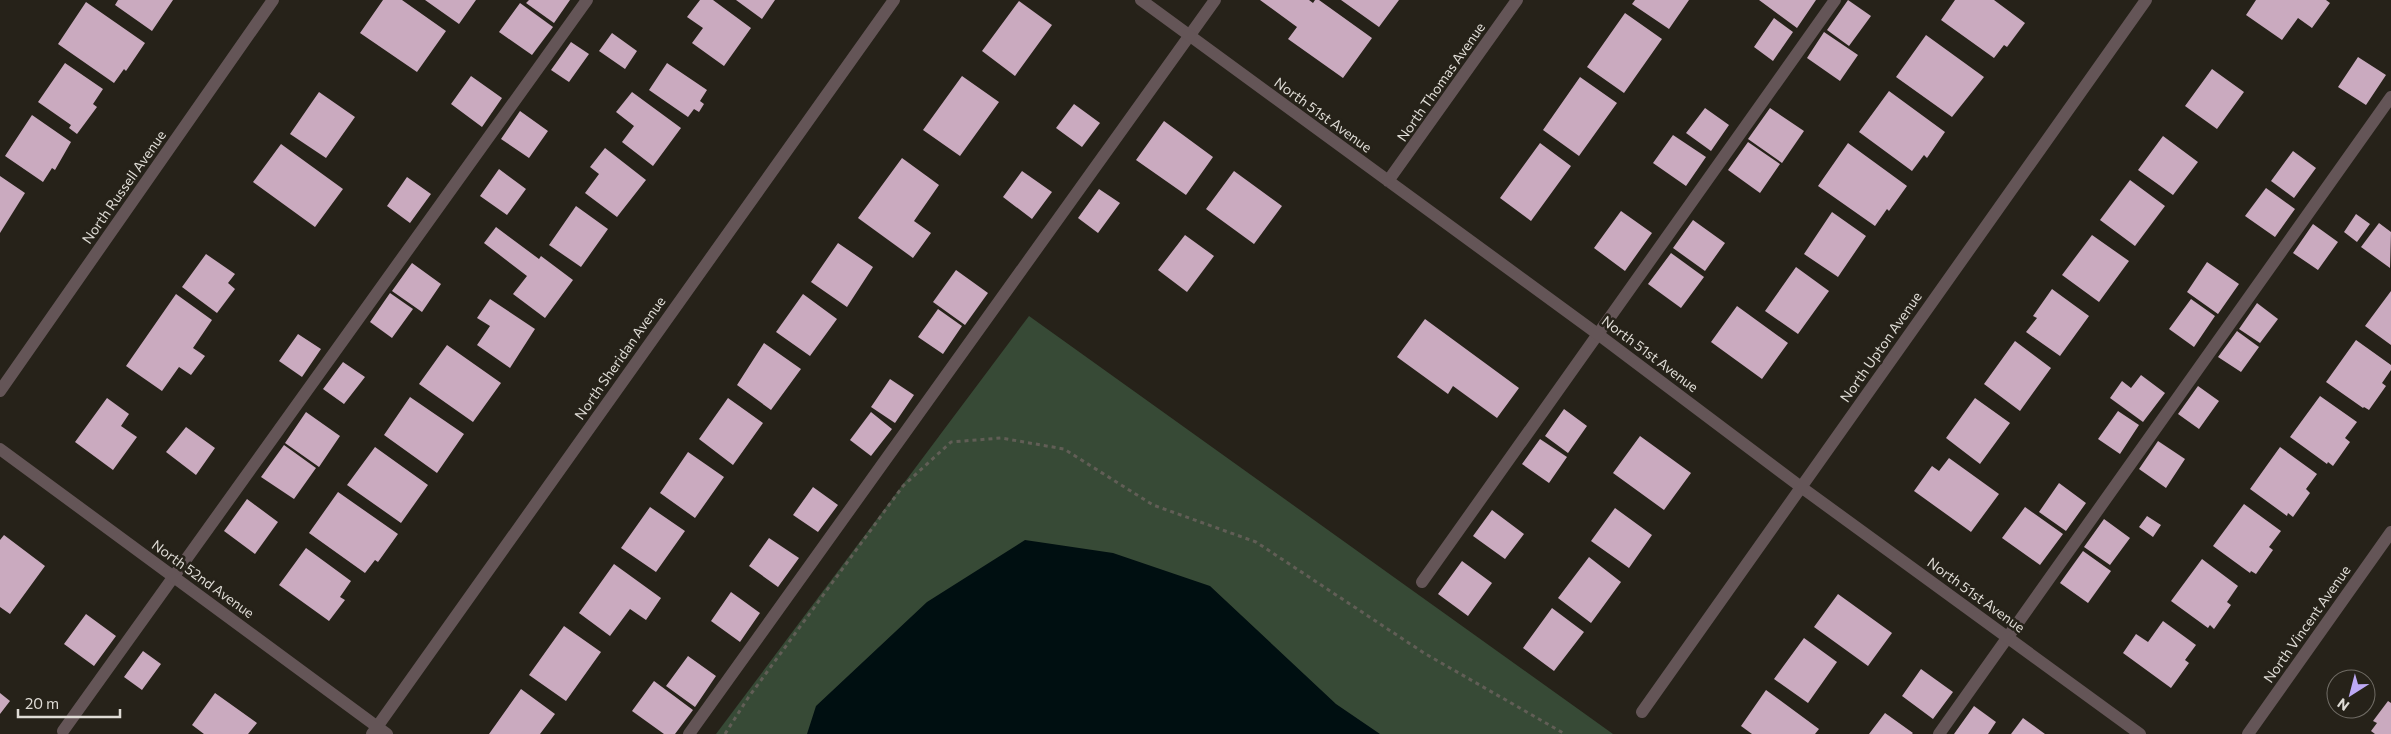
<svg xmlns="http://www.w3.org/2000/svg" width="2391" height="734" font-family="Commissioner,sans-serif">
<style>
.green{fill:#374a36}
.water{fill:#000f11}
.building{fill:#caaabf}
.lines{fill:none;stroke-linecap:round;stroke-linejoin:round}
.path{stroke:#615e56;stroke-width:3;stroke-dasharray:4 4;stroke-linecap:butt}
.service{stroke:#645557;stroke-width:12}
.minor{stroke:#645557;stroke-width:12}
.labels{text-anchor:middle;stroke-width:5;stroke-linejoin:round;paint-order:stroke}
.street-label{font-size:14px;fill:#dfdcd6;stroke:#262219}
</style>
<rect width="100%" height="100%" fill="#262219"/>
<path class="green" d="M1029,316L1613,734H716Z"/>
<path class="water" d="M1025,540L1113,553L1210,586L1336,704L1380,734H807L816,706L927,602Z"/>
<path class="building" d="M118,0H173L152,31L115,5Z
M383,0H402L446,31L417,72L360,33Z
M425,0H476L459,24Z
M529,0H570L554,23L526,3Z
M700,0H713L751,28L724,66L692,43L703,28L687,17Z
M736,0H775L762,19Z
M1260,0H1309L1313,3L1315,0H1319L1372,38L1343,78L1288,39L1297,27Z
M1341,0H1399L1379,27Z
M1635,0H1689L1669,29L1632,4Z
M1759,0H1816L1797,28Z
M1848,0L1871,16L1849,46L1827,30Z
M1955,0H1994L2025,23L2007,47L2004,45L1994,58L1941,20Z
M2256,0H2326L2330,3L2312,28L2298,18L2282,40L2246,15Z
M1019,1L1052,25L1015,76L982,51Z
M86,2L145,43L126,71L124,69L114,83L58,44Z
M520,3L553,27L532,55L499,32Z
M1625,13L1662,39L1624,93L1587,67Z
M1774,18L1793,32L1773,61L1754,47Z
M1824,32L1858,55L1840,81L1807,58Z
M612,33L637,51L625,69L599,51Z
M1926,35L1984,77L1952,117L1896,77Z
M571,42L589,54L569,82L551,70Z
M2358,57L2386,75L2366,105L2338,87Z
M65,63L103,89L93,104L97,107L77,134L69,128L71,125L38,102Z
M667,63L707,90L700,101L704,104L699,112L694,109L688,117L649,90Z
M2212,69L2244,92L2217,129L2185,106Z
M471,76L502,98L482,127L451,104Z
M962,76L999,102L960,156L923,130Z
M1580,77L1617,103L1579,156L1543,130Z
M1889,91L1945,132L1927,158L1924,155L1912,171L1859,132Z
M319,92L355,117L326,158L290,134Z
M632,92L681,128L653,166L622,142L634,126L616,112Z
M1074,104L1100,123L1082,147L1056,128Z
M1705,108L1729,125L1711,151L1686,133Z
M1770,108L1804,131L1782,163L1748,139Z
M520,111L548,131L529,158L501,139Z
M32,115L71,142L55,170L52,168L43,182L5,156Z
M1164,121L1213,157L1186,195L1136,160Z
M1673,135L1706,157L1686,186L1653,163Z
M2163,136L2198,162L2173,195L2138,170Z
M1748,142L1780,164L1760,193L1728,170Z
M1540,143L1571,166L1531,221L1500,198Z
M1848,143L1907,186L1889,211L1887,209L1875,226L1818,186Z
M281,144L343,189L315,227L253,182Z
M605,148L646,180L617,217L585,193L599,174L590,167Z
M2293,151L2316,168L2294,198L2271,181Z
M902,158L939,185L914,221L931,233L913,258L858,218Z
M499,169L526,189L507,215L480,196Z
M1022,171L1052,192L1032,219L1003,197Z
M1234,171L1282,206L1254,244L1206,209Z
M0,176L25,193L0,233Z
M407,177L431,194L410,223L387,206Z
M2130,180L2165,206L2135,246L2100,220Z
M2266,188L2295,209L2275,237L2245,216Z
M1099,189L1120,203L1098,233L1078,218Z
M576,206L608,229L581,267L549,245Z
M1621,211L1652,233L1625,271L1594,248Z
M1832,212L1866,236L1838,277L1804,254Z
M2356,214L2370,224L2357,242L2344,232Z
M1693,220L1725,243L1705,271L1673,248Z
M2379,223L2391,232L2390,268L2361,247Z
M2313,224L2338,242L2318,270L2293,253Z
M496,227L539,259L541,256L573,280L545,318L513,294L527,276L484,243Z
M1185,235L1214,256L1187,292L1158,270Z
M2092,235L2129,261L2099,302L2062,275Z
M838,243L873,267L847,307L811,282Z
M1671,253L1704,277L1681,308L1648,284Z
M206,254L235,274L228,283L235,289L217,313L182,287Z
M2207,262L2239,284L2218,314L2187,292Z
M412,263L441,284L422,312L392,291Z
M1796,267L1829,291L1798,334L1765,311Z
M956,270L988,293L965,325L933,302Z
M2052,289L2089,316L2060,356L2026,332L2037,318L2033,316Z
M2391,291V345L2365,326Z
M390,293L413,309L392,338L370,322Z
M176,294L212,320L193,348L205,356L191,375L179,367L162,391L126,366Z
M803,294L837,319L810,356L776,332Z
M490,299L535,329L510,368L477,345L490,326L477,318Z
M2191,299L2215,316L2194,347L2169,329Z
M2257,303L2278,319L2260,343L2239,329Z
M1737,306L1788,343L1762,379L1711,342Z
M938,309L962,326L943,354L918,337Z
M1425,319L1519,388L1497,418L1453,386L1448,394L1397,357Z
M2237,331L2259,347L2241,372L2218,357Z
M298,334L321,349L302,377L279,361Z
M2356,340L2391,365V370L2382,383L2386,386L2369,410L2364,407L2363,408L2326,382Z
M2015,341L2051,368L2020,411L1984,384Z
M764,343L801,369L771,410L737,385Z
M447,345L501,383L473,422L419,384Z
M343,362L365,377L344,404L323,389Z
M2141,375L2165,393L2143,422L2110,398L2122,381L2131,388Z
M890,379L914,395L895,423L871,407Z
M2198,386L2219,401L2199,429L2178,414Z
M2320,396L2357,422L2345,438L2350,442L2333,466L2328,462L2327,464L2290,437Z
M410,397L464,434L437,473L384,435Z
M107,398L129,414L121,426L137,437L113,470L75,442Z
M728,398L763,423L733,465L699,439Z
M1975,398L2010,423L1980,464L1946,438Z
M1564,409L1587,426L1568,453L1545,436Z
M2118,411L2139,425L2120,454L2098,439Z
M306,412L340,436L319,467L285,443Z
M871,412L892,429L871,456L850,440Z
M186,427L215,448L196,475L166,452Z
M1640,436L1691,473L1664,510L1613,473Z
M1540,439L1567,457L1549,483L1522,464Z
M2158,441L2185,459L2166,488L2139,469Z
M284,445L316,468L294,499L261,477Z
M375,447L428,485L401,523L347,485Z
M2280,447L2317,474L2306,489L2310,493L2293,517L2288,513L2287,516L2250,489Z
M688,452L724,477L695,518L660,493Z
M1949,458L1999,494L1971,532L1914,491L1932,466L1939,471Z
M2059,483L2086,503L2066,531L2039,512Z
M813,487L838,505L818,532L793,515Z
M338,492L398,534L378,562L375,560L365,573L309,533Z
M247,499L278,522L255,554L224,531Z
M2244,504L2281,531L2269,547L2273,550L2256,574L2251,571L2250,573L2213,546Z
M650,507L685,531L656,572L621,548Z
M2025,507L2063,534L2040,565L2002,538Z
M1615,508L1652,535L1629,568L1591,541Z
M1492,510L1524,534L1505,559L1473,536Z
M2147,516L2161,525L2153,537L2139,527Z
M2104,519L2130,538L2110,565L2084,547Z
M4,535L45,566L10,614L0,607V540Z
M769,538L799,558L778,587L749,566Z
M306,548L351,581L340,597L345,600L329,621L279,585Z
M2083,551L2111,571L2088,603L2060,583Z
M1589,557L1621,582L1591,623L1558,598Z
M2202,559L2238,586L2227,602L2231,605L2214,629L2210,625L2208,628L2171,601Z
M1462,561L1492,583L1468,616L1438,594Z
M614,564L661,598L646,620L630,609L610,636L579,613Z
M731,592L760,613L740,642L711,621Z
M1838,594L1892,633L1868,666L1814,627Z
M1552,608L1584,632L1554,671L1523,648Z
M86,614L116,636L94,666L64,644Z
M2163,621L2196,645L2185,660L2189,663L2171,688L2123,653L2136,634L2148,642Z
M564,626L601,652L566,701L529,675Z
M1804,638L1837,662L1808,703L1774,679Z
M143,651L161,664L142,690L124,677Z
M688,656L716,676L695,707L666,686Z
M1921,669L1953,692L1933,719L1902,696Z
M654,681L693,710L675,734H664L632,711Z
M521,689L555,714L540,734H489Z
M1766,690L1819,729L1815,734H1752L1741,726Z
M0,693L10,701L0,714Z
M215,693L257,723L248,734H204L192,725Z
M2388,701L2391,703V734H2375L2371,731L2377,723L2373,721Z
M1974,706L1996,722L1988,734H1954Z
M1885,713L1913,733L1912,734H1869Z
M2023,718L2045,734H2011Z"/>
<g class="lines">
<path class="path" d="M725,734L748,698L903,486L951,442L1001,438L1064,449L1153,505L1256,542L1424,653L1565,734"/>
<path class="service" d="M1422,582L1835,0
M63,731L587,0
M689,734L1215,0
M1939,734L2391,97"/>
<path class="minor" d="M1141,0L1599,335L1801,487L2140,734
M1388,181L1517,0
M0,391L273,0
M0,449L387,734
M1642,712L2146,0
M372,734L894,0
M2248,734L2391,532"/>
</g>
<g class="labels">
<g class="street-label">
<text transform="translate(1441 82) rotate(-55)" y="5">North Thomas Avenue</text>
<text transform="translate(1323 115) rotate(36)" y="5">North 51st Avenue</text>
<text transform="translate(124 187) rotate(-55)" y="5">North Russell Avenue</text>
<text transform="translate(1881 347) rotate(-55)" y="5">North Upton Avenue</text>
<text transform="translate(1650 354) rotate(37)" y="5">North 51st Avenue</text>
<text transform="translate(620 358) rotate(-55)" y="5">North Sheridan Avenue</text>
<text transform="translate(203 579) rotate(36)" y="5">North 52nd Avenue</text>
<text transform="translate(1976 595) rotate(36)" y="5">North 51st Avenue</text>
<text transform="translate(2307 624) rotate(-55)" y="5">North Vincent Avenue</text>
</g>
</g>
<g transform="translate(2351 694) rotate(216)"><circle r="24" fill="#262219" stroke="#706c65"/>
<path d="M0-4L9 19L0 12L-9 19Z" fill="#bda9f5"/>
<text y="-8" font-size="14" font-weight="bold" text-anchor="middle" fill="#dfdcd6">N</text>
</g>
<path d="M18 709v8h102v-8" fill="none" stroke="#dfdcd6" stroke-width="2.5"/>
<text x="25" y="709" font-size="15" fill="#dfdcd6" stroke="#262219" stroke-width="4" paint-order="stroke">20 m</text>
</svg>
